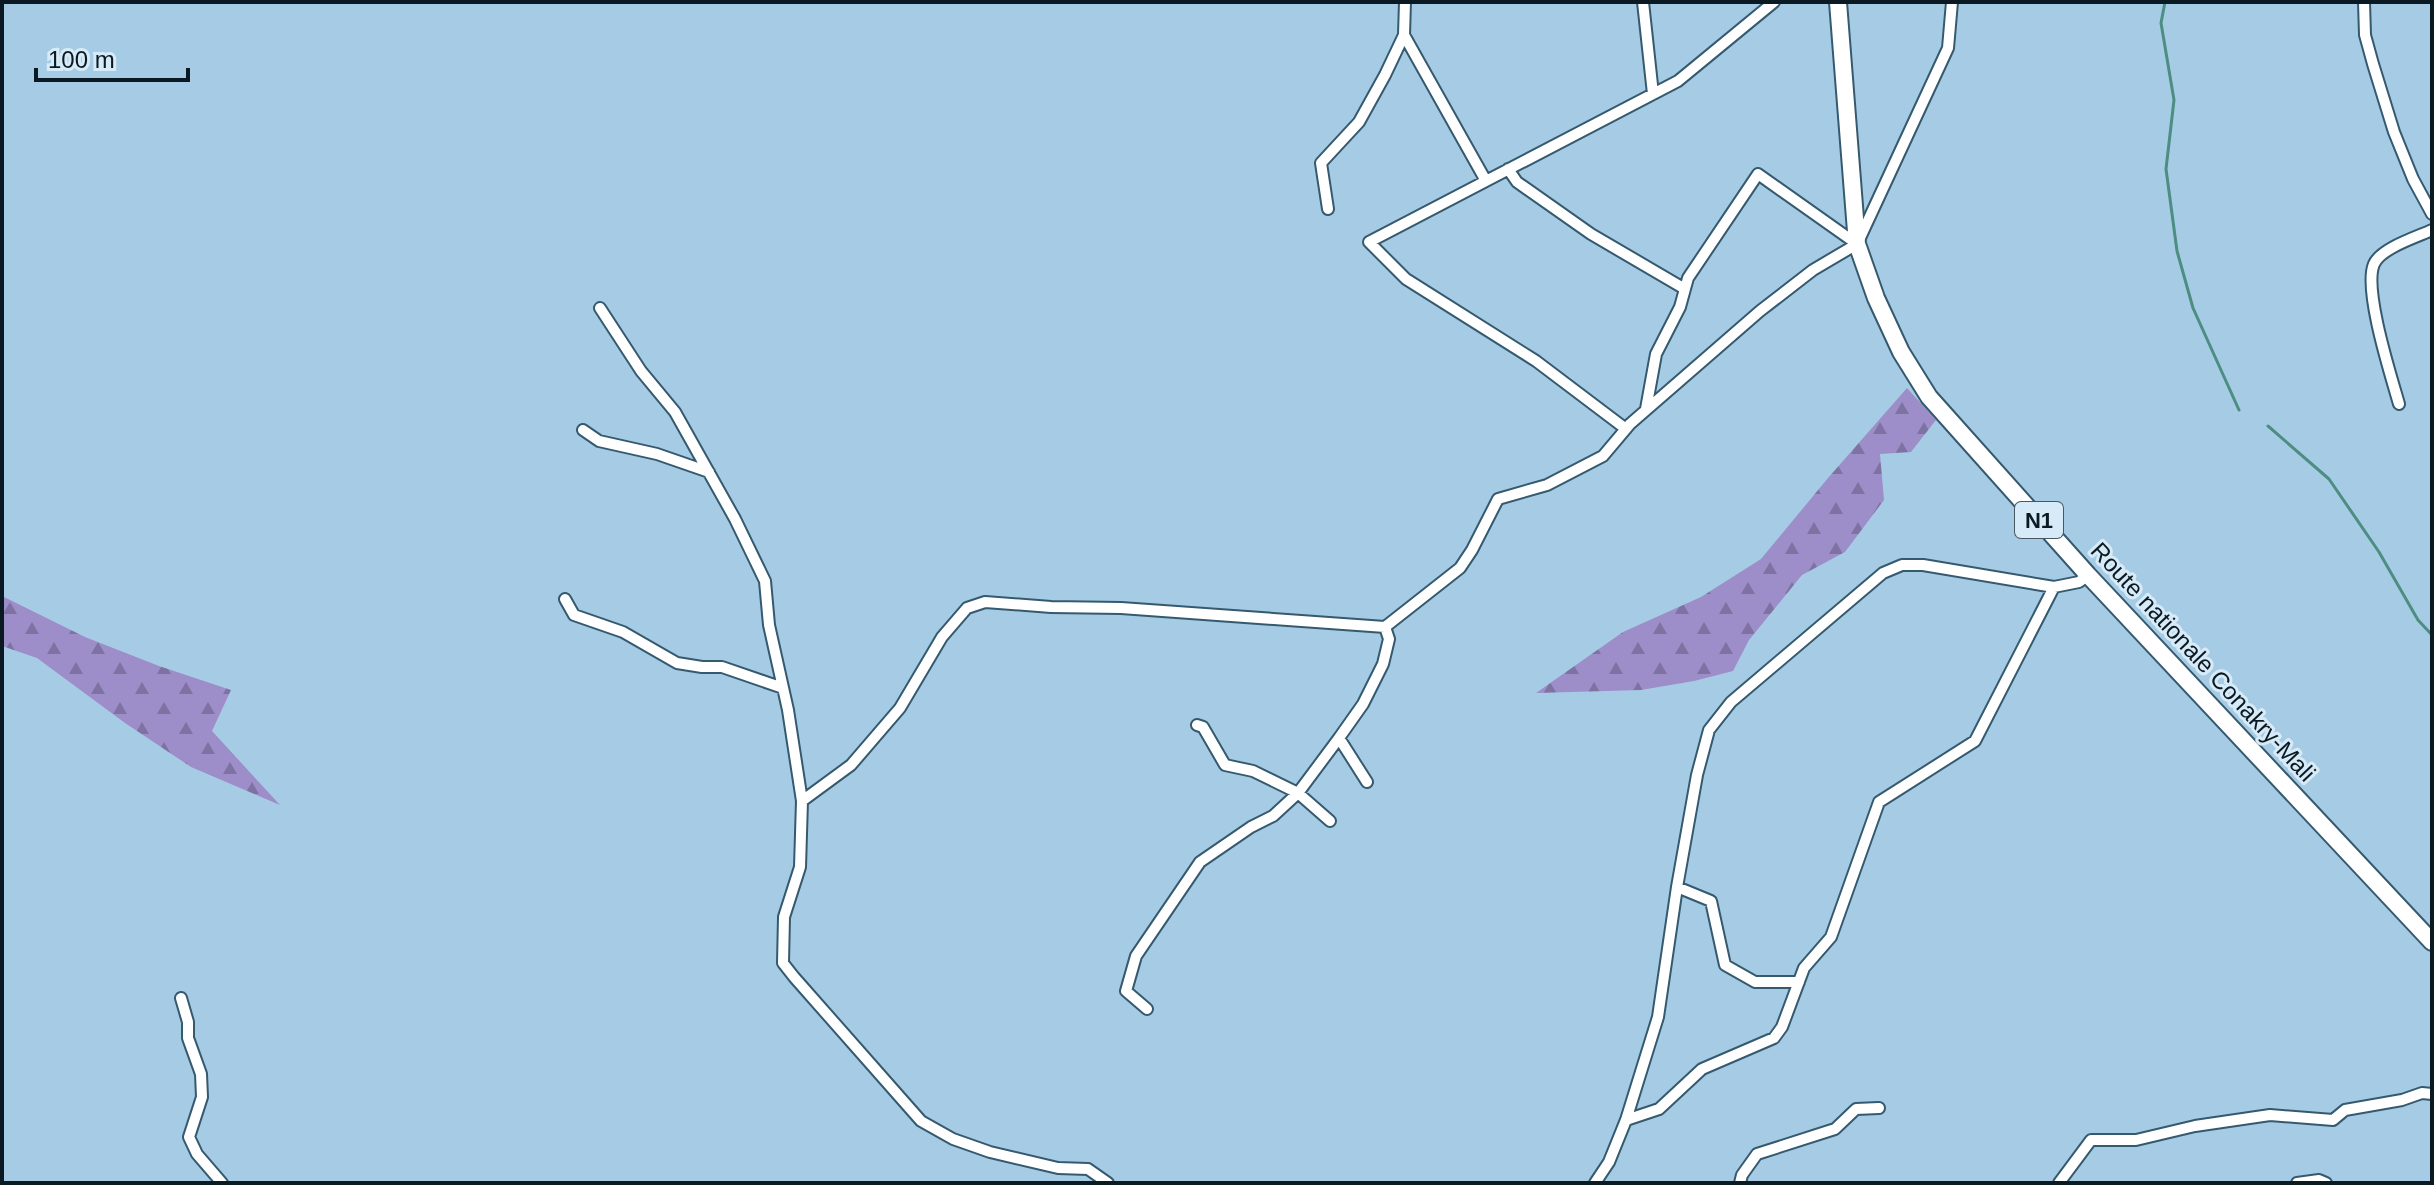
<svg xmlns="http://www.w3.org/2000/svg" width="2434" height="1185" font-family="Helvetica,sans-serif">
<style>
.forest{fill:url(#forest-firs)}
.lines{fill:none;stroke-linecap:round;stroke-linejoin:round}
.stream{stroke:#4e8d81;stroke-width:3}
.minor-casing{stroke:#35596e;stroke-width:14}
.highway-casing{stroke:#35596e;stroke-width:20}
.minor{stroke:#fff;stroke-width:10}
.highway{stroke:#fff;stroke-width:16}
.labels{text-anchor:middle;stroke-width:6;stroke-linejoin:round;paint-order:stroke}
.shield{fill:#d7eaf7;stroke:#485862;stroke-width:2}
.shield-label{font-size:22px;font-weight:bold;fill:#0b1a22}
.street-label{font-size:24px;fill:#0b1a22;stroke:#d7eaf7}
</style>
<defs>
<pattern id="forest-firs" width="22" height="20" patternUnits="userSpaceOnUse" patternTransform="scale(2)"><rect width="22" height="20" fill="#9d8dc8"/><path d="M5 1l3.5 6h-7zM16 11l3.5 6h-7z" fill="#7e72a2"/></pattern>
</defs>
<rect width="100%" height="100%" fill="#a6cce5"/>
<path class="forest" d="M1907,388L1936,420L1911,452L1880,454L1884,500L1845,552L1802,575L1749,640L1733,671L1694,681L1641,690L1536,693L1623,632L1701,597L1761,559L1828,478Z
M2,596L85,637L159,666L231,690L212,731L280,805L191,767L125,723L37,658L2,646Z"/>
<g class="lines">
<path class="stream" d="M2165,2L2161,23L2174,100L2166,169L2177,251L2193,308L2239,410
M2268,426L2329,479L2379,552L2418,620L2432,635"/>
<defs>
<path id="minor" d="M1643,2L1653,94
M2364,2L2365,35L2373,64L2394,132L2413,179L2432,214
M1404,35L1486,181
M1508,169L1517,182L1591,234L1685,289
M1328,209L1321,163L1359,122L1385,75L1404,35L1405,2
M1859,240L1948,48L1952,2
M600,308L641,371L675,412L735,519L765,581L769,625L788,710L802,801L851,765L900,708L942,637L967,608L985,602L1051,607L1121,608L1385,627L1460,568L1472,550L1498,499L1547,485L1603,456L1630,424L1760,311L1813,270L1857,244L1758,174L1688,278L1680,307L1656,354L1646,409
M2399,404C2391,376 2363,289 2374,264C2381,248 2417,237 2432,230
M1626,429L1536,361L1406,279L1369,242L1678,81L1774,2
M583,430L599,441L657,454L709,472
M565,599L574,615L623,632L677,663L702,667H722L783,688
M1197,725L1203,727L1225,765L1253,771L1298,793L1330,821
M1339,738L1367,782
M802,801L800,867L784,917L783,963L794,977L921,1121L953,1139L990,1152L1058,1168L1088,1169L1108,1183
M1677,887L1711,901L1725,965L1755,982H1799
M181,998L188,1022V1038L201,1074L202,1097L189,1137L197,1154L222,1183
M1147,1009L1126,991L1136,956L1200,862L1251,827L1273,816L1298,793L1339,738L1363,704L1383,664L1389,639L1385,627
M1626,1120L1659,1109L1702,1069L1774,1038L1782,1027L1804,968L1831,937L1879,802L1975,741L2054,587
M1595,1183L1609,1162L1626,1120L1658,1017L1677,887L1697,775L1709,730L1731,702L1883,573L1902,565H1923L2054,587L2079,582L2088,575
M1740,1183L1742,1175L1757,1154L1835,1129L1856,1109L1879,1108
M2059,1183L2091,1140H2136L2195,1126L2270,1115L2333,1120L2345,1110L2402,1100L2422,1093L2432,1094
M2297,1183L2319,1180L2326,1183"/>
<path id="highway" d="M1838,2L1857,244L1876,298L1901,352L1929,397L2088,575L2432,942"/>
</defs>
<use href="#minor" class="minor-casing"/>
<use href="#highway" class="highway-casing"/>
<use href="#minor" class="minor"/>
<use href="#highway" class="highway"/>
</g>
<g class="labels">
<rect class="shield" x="2015" y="502" width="48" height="36" rx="6"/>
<g class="shield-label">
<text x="2039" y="528">N1</text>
</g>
<g class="street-label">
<text transform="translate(2203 662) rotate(47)" y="8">Route nationale Conakry-Mali</text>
</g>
</g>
<rect width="2434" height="1185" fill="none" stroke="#0b1a22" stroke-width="8"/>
<path d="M36 68v12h152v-12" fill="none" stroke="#0b1a22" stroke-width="4"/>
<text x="48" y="68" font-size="24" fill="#0b1a22" stroke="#d7eaf7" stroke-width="6" paint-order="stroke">100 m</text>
</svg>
